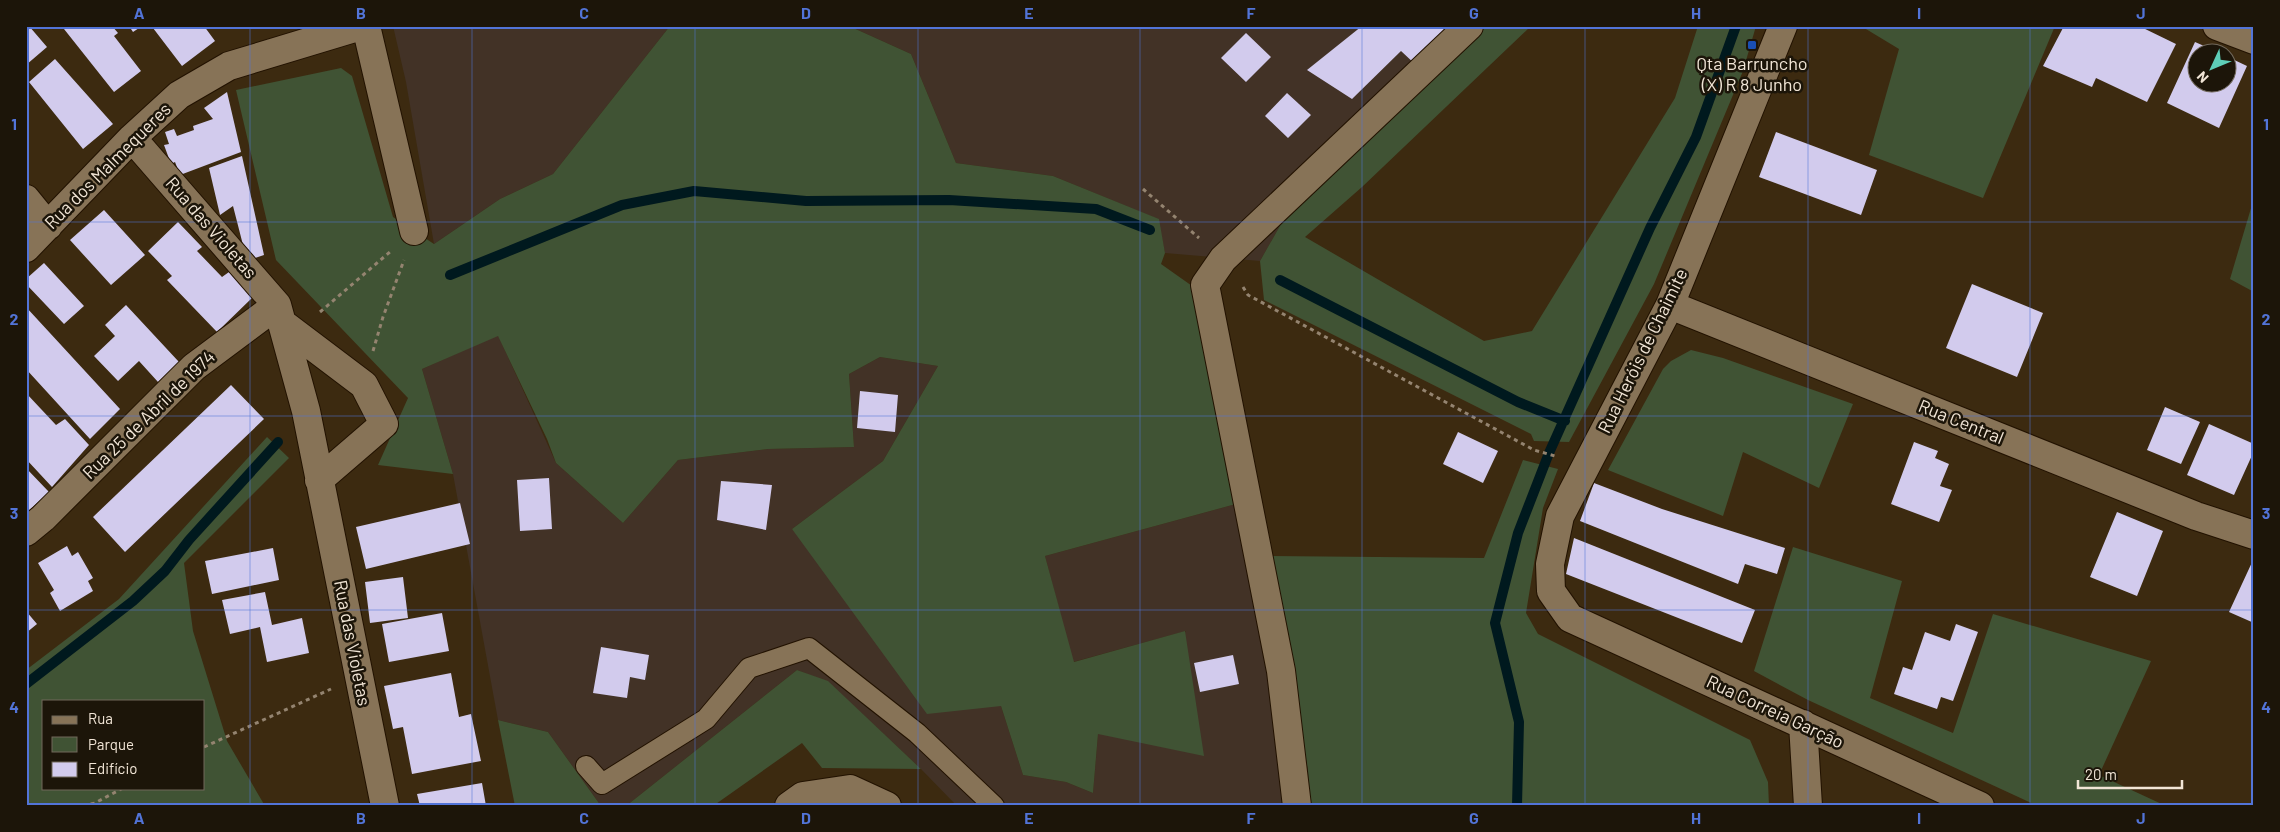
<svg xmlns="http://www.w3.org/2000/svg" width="2280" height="832" font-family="Barlow,sans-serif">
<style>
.industrial{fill:#423226}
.green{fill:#405334;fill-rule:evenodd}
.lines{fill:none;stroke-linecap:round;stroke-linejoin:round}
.stream{stroke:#00191e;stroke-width:10}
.building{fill:#d2cbed}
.service-casing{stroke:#221200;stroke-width:22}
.minor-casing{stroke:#221200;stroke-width:30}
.path{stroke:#948470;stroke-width:3;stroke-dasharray:4 4;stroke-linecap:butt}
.service{stroke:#877357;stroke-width:20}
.minor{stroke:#877357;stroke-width:28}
.grid{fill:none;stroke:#5274d8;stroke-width:1;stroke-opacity:0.55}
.transit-dot{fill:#1a4fb4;stroke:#1c1509;stroke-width:2}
.labels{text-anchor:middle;stroke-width:5;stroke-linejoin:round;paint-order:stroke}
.poi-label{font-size:18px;fill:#f1e5d6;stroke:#1c1509}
.street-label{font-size:18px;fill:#f1e5d6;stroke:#1c1509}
.neatline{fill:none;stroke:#5274d8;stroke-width:2}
.grid-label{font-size:16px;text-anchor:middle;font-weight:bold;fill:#5274d8}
</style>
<rect width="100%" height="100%" fill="#3c2a10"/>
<path class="industrial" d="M393,26H670L553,174L500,199L434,244L406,82Z
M849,26H1484L1281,224L1260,261L1165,253L1158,219L1053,176L956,163L911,54Z
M498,335L556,463L623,523L678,460L768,449L854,447L849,374L880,357L938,366L883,461L792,529L1001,706L1023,775L1066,782L1093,793L1098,734L1186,631L1073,662L1045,556L1258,498L1308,771L1309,806H957L921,769L828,682L797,670L626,806H601L548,732L498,720L453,474L422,369Z"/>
<path class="green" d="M670,26H849L911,54L956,163L1053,176L1159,219L1165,253L1161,264L1219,305L1258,498L1045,556L1074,662L1185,631L1204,756L1098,734L1093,793L1066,782L1023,775L1001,706L927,714L792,529L883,461L938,366L880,357L849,374L854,447L768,449L678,460L623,523L556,463L547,439L498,336L422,369L453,474L378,465L408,398L276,260L236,90L341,68L352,76L393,217L434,244L500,199L553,174Z
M1484,26H1531L1362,187L1305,237L1484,341L1532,331L1675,98L1698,26H1756L1743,71L1654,284L1569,442L1534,441L1531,434L1264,300L1260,261L1281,224Z
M1861,26H2055L1983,198L1869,155L1899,49Z
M2254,198V292L2230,279Z
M1691,350L1723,358L1853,404L1819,488L1743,452L1723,516L1608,470L1663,369L1671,361Z
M267,437L289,458L184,563L193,631L227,741L265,806H26V670L119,599ZM44,701H204V788H44Z
M1523,460L1558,469L1543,508L1526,613L1538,634L1750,740L1768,782L1769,806H1309L1308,771L1270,556L1484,558Z
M1793,547L1902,581L1870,698L1953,733L1993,614L2151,661L2099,775L2166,806H2038L1808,700L1754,671Z
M797,670L828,681L921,769L822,768L802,743L713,806H626Z
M498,720L548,732L601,806H515Z"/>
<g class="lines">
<path class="stream" d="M450,275L622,205L694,191L806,201L949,200L1096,209L1150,230
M1280,280L1518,402L1565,421
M26,684L133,601L165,571L189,540L278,442
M1517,806L1519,722L1495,623L1518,533L1549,453L1650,228L1696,137L1736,26"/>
</g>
<path class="building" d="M26,26H29L47,47L26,65Z
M67,26H112L118,33L114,36L141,71L114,92L64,29Z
M129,26H142L133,32Z
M156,26H204L215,41L182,66L153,28Z
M1362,26H1444L1451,33L1416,65L1401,51L1352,99L1307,70Z
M2064,26H2139L2176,44L2147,102L2096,78L2092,87L2043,66Z
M1246,33L1271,57L1246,82L1221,58Z
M2195,42L2218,52H2198V82H2228V57L2247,66L2219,128L2167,103Z
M55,59L113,124L83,149L29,82Z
M227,92L241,152L180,175L175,162L171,164L164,145L169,144L165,132L174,129L177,136L194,130L193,126L213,119L204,108Z
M1287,93L1311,115L1288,138L1265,116Z
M1776,132L1877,170L1861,215L1759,177Z
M242,156L264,255L255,258L243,245L233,206L220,215L209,168Z
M104,210L145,255L111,285L70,240Z
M178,222L202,247L197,251L222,277L229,272L253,297L217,332L167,280L172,276L148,251Z
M44,263L84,306L64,324L26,284V279Z
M1972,284L2043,313L2017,377L1946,348Z
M126,305L179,362L158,382L139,361L118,381L94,356L115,336L105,325Z
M26,307L120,409L90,439L26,369Z
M231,385L264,419L125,552L93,517Z
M860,391L898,395L895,432L857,428Z
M26,393L56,425L65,419L89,445L52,487L26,459Z
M2165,407L2200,422L2181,464L2147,450Z
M2209,424L2254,444V451L2234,495L2187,475Z
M1458,432L1498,451L1483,483L1443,464Z
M1914,442L1938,451L1935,458L1949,464L1940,486L1952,490L1939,522L1891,504Z
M26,468L49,492L26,513Z
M549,478L552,529L520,531L517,480Z
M721,481L772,485L766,530L717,520Z
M1594,483L1662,509L1785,548L1777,574L1745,564L1738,584L1580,521Z
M460,503L470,544L366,569L356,527Z
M2117,512L2163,531L2137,596L2090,577Z
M1574,538L1755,610L1742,643L1566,574Z
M67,546L72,556L78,552L93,578L88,581L93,591L60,611L50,593L54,590L38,563Z
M273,548L279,580L212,594L205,561Z
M2254,558V623L2229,612Z
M403,577L408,618L370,623L365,582Z
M265,592L272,625L302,618L309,653L267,662L260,627L230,634L222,600Z
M26,611L37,624L26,633Z
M442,613L449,651L389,662L382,624Z
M1956,624L1978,632L1953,701L1941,697L1937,709L1894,694L1903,667L1912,670L1925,632L1950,641Z
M601,647L649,655L645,680L630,677L627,698L593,693Z
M1233,655L1239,684L1200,692L1194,663Z
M451,673L459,717L471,714L481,761L412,774L403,727L393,729L384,686Z
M482,783L486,806H420L417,794Z"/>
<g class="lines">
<defs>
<path id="service" d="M586,766L602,784L706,719L749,668L809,648L917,733L994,806"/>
<path id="minor" d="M366,26L414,231
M1783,26L1670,305L1560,516L1550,564L1551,591L1570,618L1980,806
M2217,26L2254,40
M132,138L277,305L306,411L385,806
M26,199L48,226
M26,248L132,138L179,95L229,66L361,26
M1670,305L2196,516L2254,535
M282,323L364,385L384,424L319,480
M26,532L43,518L194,367L277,305
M1803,724L1808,806
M789,806L803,796L850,789L887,806
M1297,806L1281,671L1205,285L1223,259L1469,26"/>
</defs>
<use href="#service" class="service-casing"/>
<use href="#minor" class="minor-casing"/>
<path class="path" d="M1143,189L1199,238
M1243,287L1248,295L1534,450L1555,456
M320,312L391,251
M373,351L383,317L404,260
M204,747L331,689
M83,806L95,803L123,788"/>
<use href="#service" class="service"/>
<use href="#minor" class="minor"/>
</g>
<path class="grid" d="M250,26V806M472,26V806M695,26V806M918,26V806M1140,26V806M1362,26V806M1585,26V806M1808,26V806M2030,26V806M26,222H2254M26,416H2254M26,610H2254"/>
<rect class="transit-dot" x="1747" y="40" width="10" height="10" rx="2.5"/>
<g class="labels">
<g class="poi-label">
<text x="1752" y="70">Qta Barruncho<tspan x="1752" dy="21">(X) R 8 Junho</tspan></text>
</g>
<g class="street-label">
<text transform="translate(108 166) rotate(-45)" y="6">Rua dos Malmequeres</text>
<text transform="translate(211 228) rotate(49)" y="6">Rua das Violetas</text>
<text transform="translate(1643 351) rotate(-64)" y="6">Rua Heróis de Chaimite</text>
<text transform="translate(149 415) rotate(-44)" y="6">Rua 25 de Abril de 1974</text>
<text transform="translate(1961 422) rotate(22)" y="6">Rua Central</text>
<text transform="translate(352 643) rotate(79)" y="6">Rua das Violetas</text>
<text transform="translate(1775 712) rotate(25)" y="6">Rua Correia Garção</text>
</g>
</g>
<rect width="2280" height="832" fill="none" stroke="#1c1509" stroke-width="55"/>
<rect x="42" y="700" width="162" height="90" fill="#1c1509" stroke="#71685b"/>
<rect x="52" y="716" width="25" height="8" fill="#877357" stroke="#71685b"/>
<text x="88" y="724" font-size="15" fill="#f1e5d6">Rua</text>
<rect x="52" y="737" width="25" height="15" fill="#405334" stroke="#71685b"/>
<text x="88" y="750" font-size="15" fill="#f1e5d6">Parque</text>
<rect x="52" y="762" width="25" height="15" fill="#d2cbed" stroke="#71685b"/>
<text x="88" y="774" font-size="15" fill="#f1e5d6">Edifício</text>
<g transform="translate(2212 68) rotate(226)"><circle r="24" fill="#1c1509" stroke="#71685b"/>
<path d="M0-4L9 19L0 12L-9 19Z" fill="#5eceb8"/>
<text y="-8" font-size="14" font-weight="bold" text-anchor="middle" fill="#f1e5d6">N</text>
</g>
<path d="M2078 780v8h104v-8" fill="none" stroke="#f1e5d6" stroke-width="2.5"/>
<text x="2085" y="780" font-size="15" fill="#f1e5d6" stroke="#1c1509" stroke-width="4" paint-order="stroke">20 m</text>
<rect x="28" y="28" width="2224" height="776" class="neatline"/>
<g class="grid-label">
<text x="139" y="19">A</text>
<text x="361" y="19">B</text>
<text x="584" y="19">C</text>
<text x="806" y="19">D</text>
<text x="1029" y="19">E</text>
<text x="1251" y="19">F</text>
<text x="1474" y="19">G</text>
<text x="1696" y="19">H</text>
<text x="1919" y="19">I</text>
<text x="2141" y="19">J</text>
<text x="14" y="130">1</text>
<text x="2266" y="130">1</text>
<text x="14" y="325">2</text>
<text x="2266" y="325">2</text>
<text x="14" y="519">3</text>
<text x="2266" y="519">3</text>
<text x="14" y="713">4</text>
<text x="2266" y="713">4</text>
<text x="139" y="824">A</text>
<text x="361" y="824">B</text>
<text x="584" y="824">C</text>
<text x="806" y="824">D</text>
<text x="1029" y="824">E</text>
<text x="1251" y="824">F</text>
<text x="1474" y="824">G</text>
<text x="1696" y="824">H</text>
<text x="1919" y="824">I</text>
<text x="2141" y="824">J</text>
</g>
</svg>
